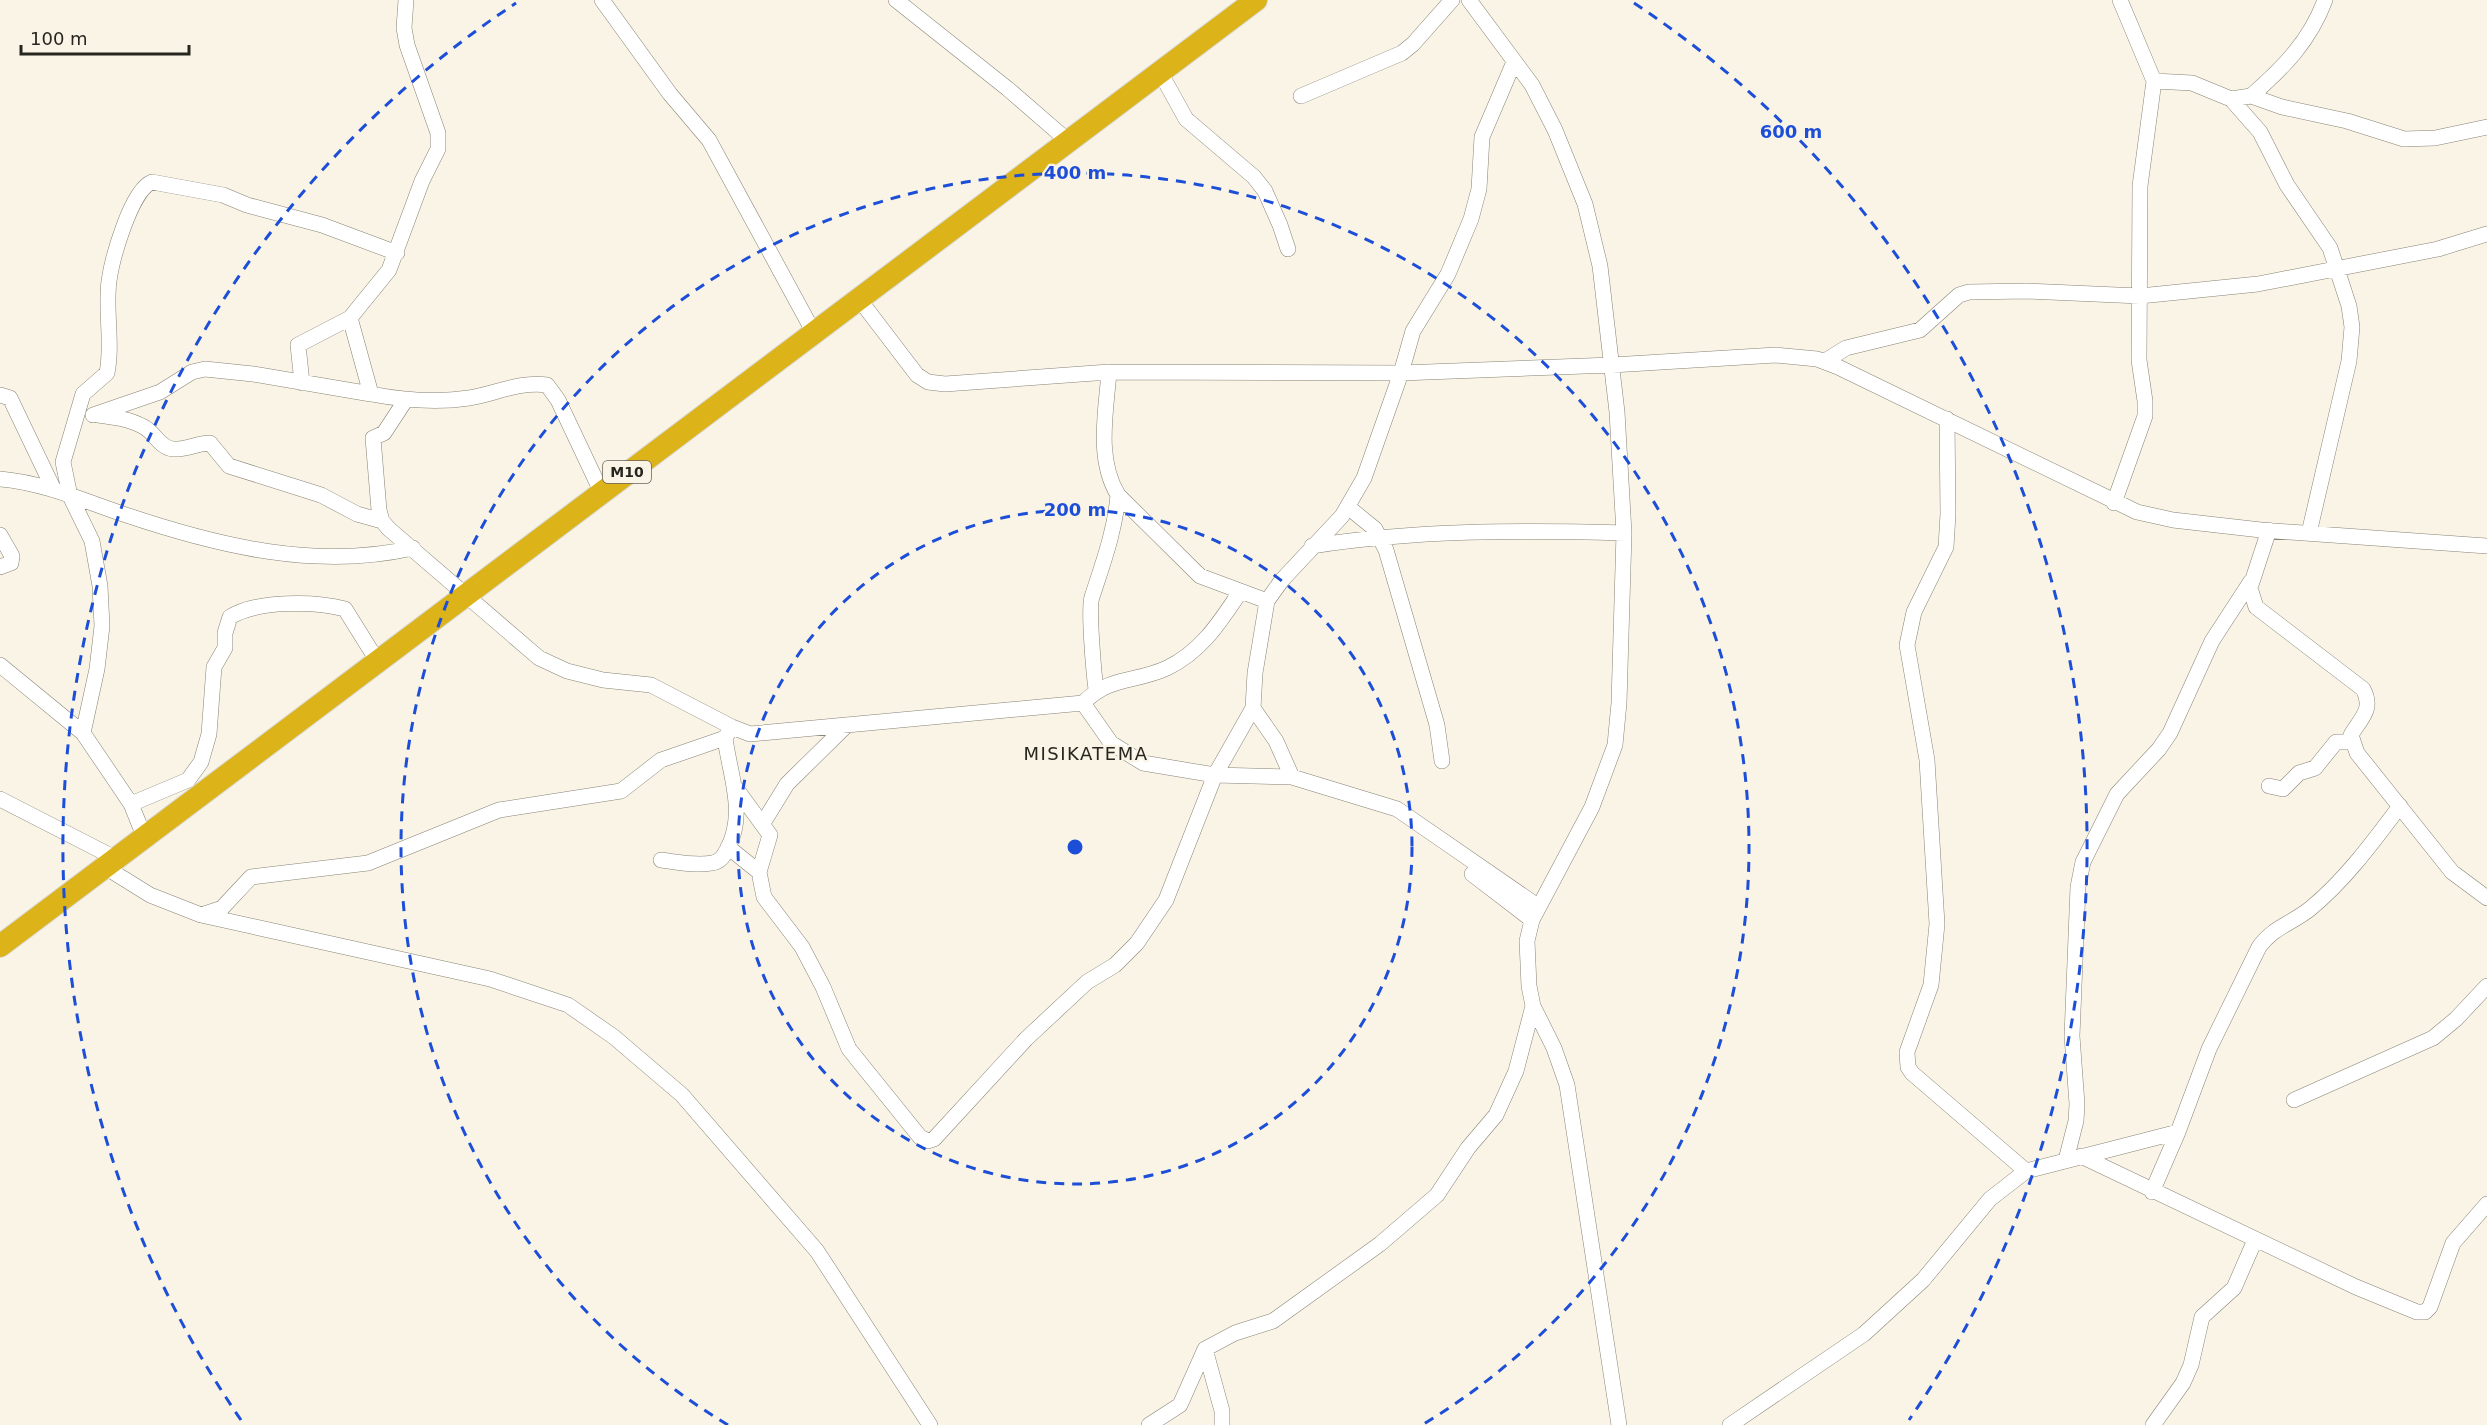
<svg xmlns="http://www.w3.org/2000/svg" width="2487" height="1425" font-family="'DejaVu Sans',sans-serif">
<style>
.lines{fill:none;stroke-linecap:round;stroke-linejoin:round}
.minor-casing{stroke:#888376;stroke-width:16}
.highway-casing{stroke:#d8d8d7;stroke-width:24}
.minor{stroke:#fff;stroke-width:15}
.highway{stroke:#dcb318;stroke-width:22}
.ring{fill:none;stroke:#1d4ed8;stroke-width:3;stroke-dasharray:10 8}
.labels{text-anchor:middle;stroke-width:4.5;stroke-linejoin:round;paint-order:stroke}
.shield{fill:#f9f4e5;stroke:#66635a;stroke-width:1.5}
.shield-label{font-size:14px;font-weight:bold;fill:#27251f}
.quarter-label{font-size:18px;letter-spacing:1.5px;fill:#27251f;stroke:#f9f4e5}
.centre{fill:#1d4ed8;stroke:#f9f4e5;stroke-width:3}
.ring-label{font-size:18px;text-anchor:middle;font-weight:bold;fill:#1d4ed8;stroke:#f9f4e5;stroke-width:4.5;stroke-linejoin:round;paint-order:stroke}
</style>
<rect width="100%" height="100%" fill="#f9f4e5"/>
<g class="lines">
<defs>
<path id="minor" d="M602,0L670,94L709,140L814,333
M896,0L1008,89L1068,141
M1469,0L1532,85L1555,130L1585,204L1600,266L1617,412L1624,533L1619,703L1615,745L1592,807L1532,920L1527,941L1529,986L1533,1006L1554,1048L1567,1085L1619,1425
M2120,0L2154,81L2192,83L2231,99L2251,96L2282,107L2347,121L2404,139L2435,138L2487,127
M1160,72L1186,119L1254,177L1265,191L1280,225L1288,249
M1301,96L1402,53L1413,44L1452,0
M2251,96C2283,68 2310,41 2325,0
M2231,99L2260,132L2287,185L2330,248L2349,306L2352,327L2349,361L2309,533
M859,299L917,375L928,382L945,384L1109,372L1401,373L1612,365L1776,355L1817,359L1838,367L2137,512L2173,520L2261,530L2487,546
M1825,361L1846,348L1920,330L1959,295L1969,292L2027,291L2140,296L2258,284L2438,249L2487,234
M1109,372C1106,412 1096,459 1118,495L1200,576L1267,601
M302,383L298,345L350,318L389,270L422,181L438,149V133L407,45L404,28L406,0
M371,394C403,400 437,403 469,398C494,394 520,381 547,385L558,400L601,491
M0,395L10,398L53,488
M405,401L384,433L373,438L379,510L382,521L389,529L539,658L567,671L603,680L651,685L732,727L750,734L1083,703C1111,675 1135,683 1167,668C1201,652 1220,622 1240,592
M93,415L160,392L192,372L205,369L253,374L371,394L350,318
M98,415C114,417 130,419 144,427C155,433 160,448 173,449C186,450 198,443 210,443L229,466L321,495L357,514L382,521
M1947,419L1948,514L1946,547L1914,612L1907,645L1927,760L1937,924L1931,985L1907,1052L1908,1067L1912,1073L2026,1171
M0,479C45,483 84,501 126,515C218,546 316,570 413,548
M2114,503L2145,416V401L2139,360L2140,186L2154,81
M1348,507L1375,529L1386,550L1437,725L1442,761
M2269,530L2250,588L2256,607L2363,689C2374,709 2361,718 2351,735L2357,753L2452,872L2487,898
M0,535L12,556L11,563L0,567
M1312,546C1416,530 1519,530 1624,533
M0,665L83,733L131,804L144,836
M1096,689C1094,675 1088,608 1092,597C1103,563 1115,531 1118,495
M1083,703L1111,743L1143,763L1215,775L1292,777L1397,809L1539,907
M1253,708L1276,741L1292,777
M83,733L97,669L102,626L100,586L92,541L70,496L63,462L83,394L107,373C113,343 105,311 109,281C112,259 131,190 152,182L223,195L247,205L322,225L397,253
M2269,786L2283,789L2299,773L2315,768L2336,742H2352
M735,787L770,835L759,872
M0,799L115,858
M131,804L188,780L201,762L209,734L214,667L225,648V633L230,617C258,600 315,601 345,609L378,662
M763,823L787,784L847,725
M728,847L759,872L764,897L802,947L823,987L849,1049L920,1137L928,1141L934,1139L1026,1039L1087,982L1115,965L1137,943L1166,900L1215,775L1253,708L1255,673L1267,601L1282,580L1342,516L1364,478L1401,373L1413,331L1448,274L1471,219L1479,189L1482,137L1514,62
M661,860C677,862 696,866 712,863C721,862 724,855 728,848C746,812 730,776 725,738
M105,867L150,895L201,915L490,979L568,1005L614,1037L682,1095L817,1251L930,1425
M1472,874L1532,920
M201,915L222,908L251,877L368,863L499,810L621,791L661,760L725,738L732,727
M2294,1100L2433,1038L2456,1019L2487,986
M2081,1156L2356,1287L2417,1312H2425L2430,1307L2453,1243L2487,1204
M2066,1160L2076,1121L2077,1104L2072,1036L2078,887L2083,862L2117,794L2159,749L2170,733L2212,641L2251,581
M2152,1192L2178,1132L2209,1049L2259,947C2273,927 2293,923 2311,908C2346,879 2373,842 2400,806
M1205,1349L1222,1411V1425
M1149,1425L1180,1405L1205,1349L1235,1333L1273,1321L1380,1244L1437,1195L1468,1148L1496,1115L1516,1071L1533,1006
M1730,1425L1864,1334L1923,1280L1990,1199L2026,1171L2178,1132
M2153,1425L2183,1383L2191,1365L2202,1317L2234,1288L2255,1240"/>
<path id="highway" d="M0,946L1256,0"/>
</defs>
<use href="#minor" class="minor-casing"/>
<use href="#highway" class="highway-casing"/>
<use href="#minor" class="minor"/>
<use href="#highway" class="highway"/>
</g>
<g class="ring">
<circle cx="1075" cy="847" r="337"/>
<path d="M728 1425A674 674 0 1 1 1422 1425"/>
<path d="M241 1420A1012 1012 0 0 1 516 3M1634 3A1012 1012 0 0 1 1909 1420"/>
</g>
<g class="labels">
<rect class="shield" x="603" y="461" width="48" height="22" rx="4.5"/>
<g class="shield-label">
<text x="627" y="477">M10</text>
</g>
<g class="quarter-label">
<text x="1086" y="760">MISIKATEMA</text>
</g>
</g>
<circle cx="1075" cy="847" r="9" class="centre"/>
<g class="ring-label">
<text x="1791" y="138">600 m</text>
<text x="1075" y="179">400 m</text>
<text x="1075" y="516">200 m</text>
</g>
<path d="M21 45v9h168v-9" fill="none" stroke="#27251f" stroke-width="3"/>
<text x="30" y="45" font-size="18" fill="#27251f" stroke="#f9f4e5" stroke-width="4.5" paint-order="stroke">100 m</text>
</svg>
